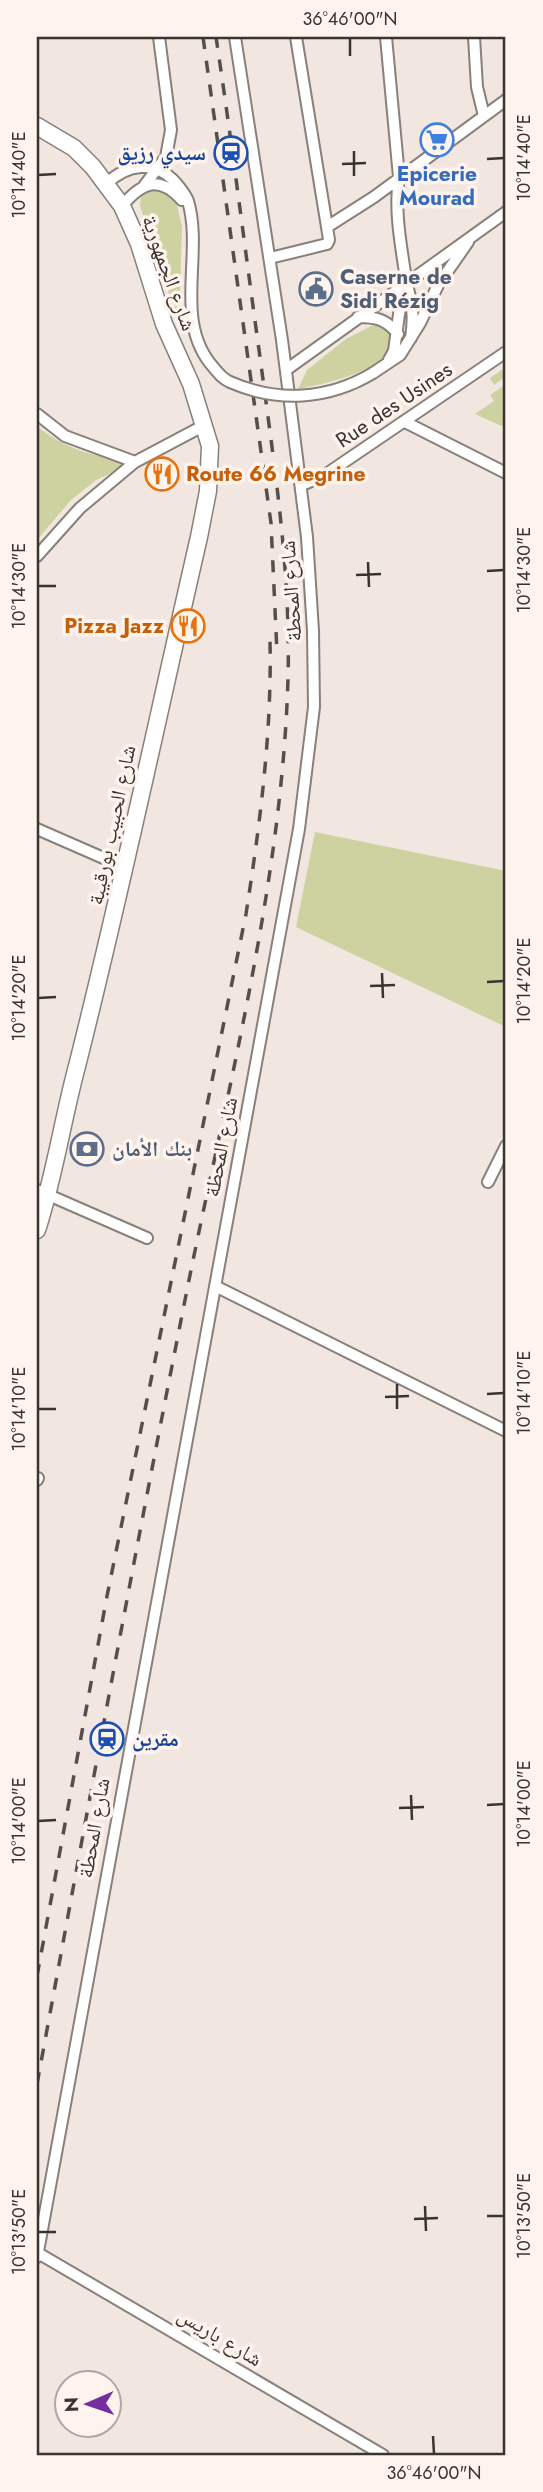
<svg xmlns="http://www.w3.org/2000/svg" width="543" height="2492" font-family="Jost,'Noto Naskh Arabic',sans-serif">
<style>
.green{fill:#cdd2a0}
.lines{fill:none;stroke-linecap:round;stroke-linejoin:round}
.street-casing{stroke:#89807a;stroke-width:14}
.secondary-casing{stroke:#89807a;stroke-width:19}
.street{stroke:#fff;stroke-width:10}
.secondary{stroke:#fff;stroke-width:16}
.rail{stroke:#544f4c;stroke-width:3.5;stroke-dasharray:12 12;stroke-linecap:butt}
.street-bridge-casing{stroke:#89807a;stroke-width:14;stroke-linecap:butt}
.street-bridge{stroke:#fff;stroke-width:10}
.ticks{fill:none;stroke:#383431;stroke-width:2.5}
.labels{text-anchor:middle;stroke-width:7;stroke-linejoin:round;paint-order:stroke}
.transit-label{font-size:21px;font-weight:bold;fill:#164399;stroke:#fef3ed;text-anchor:end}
.shop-label{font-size:21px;font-weight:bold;fill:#366cbe;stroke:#fef3ed}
.street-label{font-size:21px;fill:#383431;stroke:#fef3ed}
.service-label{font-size:21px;font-weight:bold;fill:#4e5e75;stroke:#fef3ed;text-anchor:start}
.food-label{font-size:21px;font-weight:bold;fill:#c56008;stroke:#fef3ed;text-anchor:start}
.neatline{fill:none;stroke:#383431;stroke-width:2.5}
.ticks-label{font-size:18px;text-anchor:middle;fill:#383431}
</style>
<rect width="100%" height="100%" fill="#f1e6e0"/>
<path class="green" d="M164,189L176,201L182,227L179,324L140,206L141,195L147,190Z
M377,323L385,326C388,331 391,335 392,341C392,370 320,385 298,389L307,370L346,339Z
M506,367V428L475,414L494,401L490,395L506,384L502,379L494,385L490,378Z
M37,427C74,453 91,455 135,462L96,480L71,500L37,540Z
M315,832L506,871V1027L296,927Z"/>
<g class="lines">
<defs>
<path id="street" d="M296,37L327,227
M386,37L399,177C394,210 401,246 406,279C411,304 415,311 411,338
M474,37L477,87L484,116
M106,184C127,164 155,159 176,183C180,188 186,195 188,201C204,255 172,322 214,368C219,374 223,379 230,382
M144,186L166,157L171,130L159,37
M122,206C142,182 159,175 182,200
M270,258L327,244L329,240L327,227L374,197L506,100
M358,317C376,317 386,319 398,334
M389,360L394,351L400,307L406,285
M286,370L506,212
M373,373L400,355L420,323L438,285L468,242
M37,414L65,436L135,462
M405,422L506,473
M302,485L325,475L506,352
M37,556L80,508L135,462L203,426
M37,829L124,867
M488,1182L506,1146
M37,1190L147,1238
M215,1286L506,1431
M37,1480L38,1478
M38,2253L383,2455
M37,2257L299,829L314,707L313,631L307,537L282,340L235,37"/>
<path id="secondary" d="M37,126L74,148L93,167L122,206L139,244L164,324L191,384L210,446L208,491L199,537C158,715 121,893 76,1070C62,1123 54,1178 37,1230"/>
</defs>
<use href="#street" class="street-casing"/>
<use href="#secondary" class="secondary-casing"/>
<use href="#street" class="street"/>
<use href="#secondary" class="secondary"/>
<path class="rail" d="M203,37L271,523L277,653
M37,1976L107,1596L246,914C260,824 272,732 270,641
M37,2084C86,1818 135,1551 188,1285C228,1086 282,882 288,679C291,570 274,464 260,357C245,250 232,143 216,37"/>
<defs>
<path id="street-bridge" d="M230,382C278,403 328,400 373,373"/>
</defs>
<use href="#street-bridge" class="street-bridge-casing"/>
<use href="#street-bridge" class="street-bridge"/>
</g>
<path class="ticks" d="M350,38V56M354,151V176M487,159L504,158M342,164L366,163M38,175L56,174M368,562L369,587M487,571L504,570M356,575L381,574M38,586H56M382,973L383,998M487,982L504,981M370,986L395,985M38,998L56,997M397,1384V1409M487,1394L504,1393M385,1397L409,1396M38,1409H56M411,1795L412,1820M487,1805L504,1804M399,1808L424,1807M38,1821L56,1820M425,2206L426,2231M487,2216H504M414,2219L438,2218M38,2232H56M433,2436L434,2454"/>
<defs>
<symbol id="supermarket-ring" viewBox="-11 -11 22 22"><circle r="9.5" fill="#fef3ed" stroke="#3f7fe0" stroke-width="1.5"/><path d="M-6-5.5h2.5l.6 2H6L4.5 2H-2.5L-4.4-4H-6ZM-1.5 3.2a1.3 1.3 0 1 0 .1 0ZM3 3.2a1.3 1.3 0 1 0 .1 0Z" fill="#3f7fe0"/></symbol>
<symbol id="station-ring" viewBox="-11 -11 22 22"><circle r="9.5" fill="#fef3ed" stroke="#1a4fb4" stroke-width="1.5"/><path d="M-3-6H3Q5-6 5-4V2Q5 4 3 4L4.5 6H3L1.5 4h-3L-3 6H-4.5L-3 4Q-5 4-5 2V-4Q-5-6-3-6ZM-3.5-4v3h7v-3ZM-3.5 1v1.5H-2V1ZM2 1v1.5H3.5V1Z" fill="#1a4fb4"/></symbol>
<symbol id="civic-ring" viewBox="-11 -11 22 22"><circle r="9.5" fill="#fef3ed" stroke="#5c6f8a" stroke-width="1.5"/><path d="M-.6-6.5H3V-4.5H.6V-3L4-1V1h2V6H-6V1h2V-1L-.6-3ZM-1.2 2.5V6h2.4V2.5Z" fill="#5c6f8a"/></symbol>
<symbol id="restaurant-ring" viewBox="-11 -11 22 22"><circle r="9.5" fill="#fef3ed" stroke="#e8710a" stroke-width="1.5"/><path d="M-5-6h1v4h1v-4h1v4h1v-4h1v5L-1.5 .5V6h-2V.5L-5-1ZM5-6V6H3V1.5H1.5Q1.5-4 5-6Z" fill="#e8710a"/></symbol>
<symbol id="bank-ring" viewBox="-11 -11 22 22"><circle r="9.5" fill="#fef3ed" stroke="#5c6f8a" stroke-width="1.5"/><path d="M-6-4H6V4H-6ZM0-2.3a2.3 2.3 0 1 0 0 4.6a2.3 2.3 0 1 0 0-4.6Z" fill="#5c6f8a"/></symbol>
</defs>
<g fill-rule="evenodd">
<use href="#supermarket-ring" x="418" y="121" width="38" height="38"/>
<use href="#station-ring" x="212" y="134" width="38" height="38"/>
<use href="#civic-ring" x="297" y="270" width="38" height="38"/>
<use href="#restaurant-ring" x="143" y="455" width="38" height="38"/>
<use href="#restaurant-ring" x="169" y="607" width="38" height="38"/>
<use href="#bank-ring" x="68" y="1130" width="38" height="38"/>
<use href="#station-ring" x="88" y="1720" width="38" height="38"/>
</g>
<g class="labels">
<g class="transit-label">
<text x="206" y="160">سيدي رزيق</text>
<text x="132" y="1746" text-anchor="start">مقرين</text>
</g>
<g class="shop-label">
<text x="437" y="181">Epicerie<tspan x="437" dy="24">Mourad</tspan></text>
</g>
<g class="street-label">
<text transform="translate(169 273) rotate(70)" y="7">شارع الجمهورية</text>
<text transform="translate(394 405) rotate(-34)" y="7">Rue des Usines</text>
<text transform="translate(291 591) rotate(-94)" y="7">شارع المحطة</text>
<text transform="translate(112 825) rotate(-78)" y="7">شارع الحبيب بورقيبة</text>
<text transform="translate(221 1147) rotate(-79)" y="7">شارع المحطة</text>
<text transform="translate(94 1828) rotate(-80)" y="7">شارع المحطة</text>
<text transform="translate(220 2337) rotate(31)" y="7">شارع باريس</text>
</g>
<g class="service-label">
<text x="340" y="284">Caserne de<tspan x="340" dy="24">Sidi Rézig</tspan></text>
<text x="112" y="1156">بنك الأمان</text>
</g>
<g class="food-label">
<text x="186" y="481">Route 66 Megrine</text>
<text x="164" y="633" text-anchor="end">Pizza Jazz</text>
</g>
</g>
<rect width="543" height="2492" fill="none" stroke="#fef3ed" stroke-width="77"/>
<g transform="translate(88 2404) rotate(268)"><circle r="33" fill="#fef3ed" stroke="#afa7a2" stroke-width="2"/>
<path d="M0-5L12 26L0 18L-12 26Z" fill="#752da0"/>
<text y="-10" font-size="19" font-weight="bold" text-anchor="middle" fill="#383431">N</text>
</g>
<rect x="38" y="38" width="466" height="2416" class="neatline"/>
<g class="ticks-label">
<text x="350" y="25">36°46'00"N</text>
<text transform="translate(524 158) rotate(-90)" y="6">10°14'40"E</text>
<text transform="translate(19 175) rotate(-90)" y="6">10°14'40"E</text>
<text transform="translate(524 570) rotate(-90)" y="6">10°14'30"E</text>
<text transform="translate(19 586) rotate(-90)" y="6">10°14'30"E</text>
<text transform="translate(524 981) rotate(-90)" y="6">10°14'20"E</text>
<text transform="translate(19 998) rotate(-90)" y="6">10°14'20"E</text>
<text transform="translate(524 1393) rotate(-90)" y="6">10°14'10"E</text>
<text transform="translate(19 1409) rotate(-90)" y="6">10°14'10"E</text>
<text transform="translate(524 1804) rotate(-90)" y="6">10°14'00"E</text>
<text transform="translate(19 1821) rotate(-90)" y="6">10°14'00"E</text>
<text transform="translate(524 2216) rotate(-90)" y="6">10°13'50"E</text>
<text transform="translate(19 2232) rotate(-90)" y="6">10°13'50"E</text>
<text x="434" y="2479">36°46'00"N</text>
</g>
</svg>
